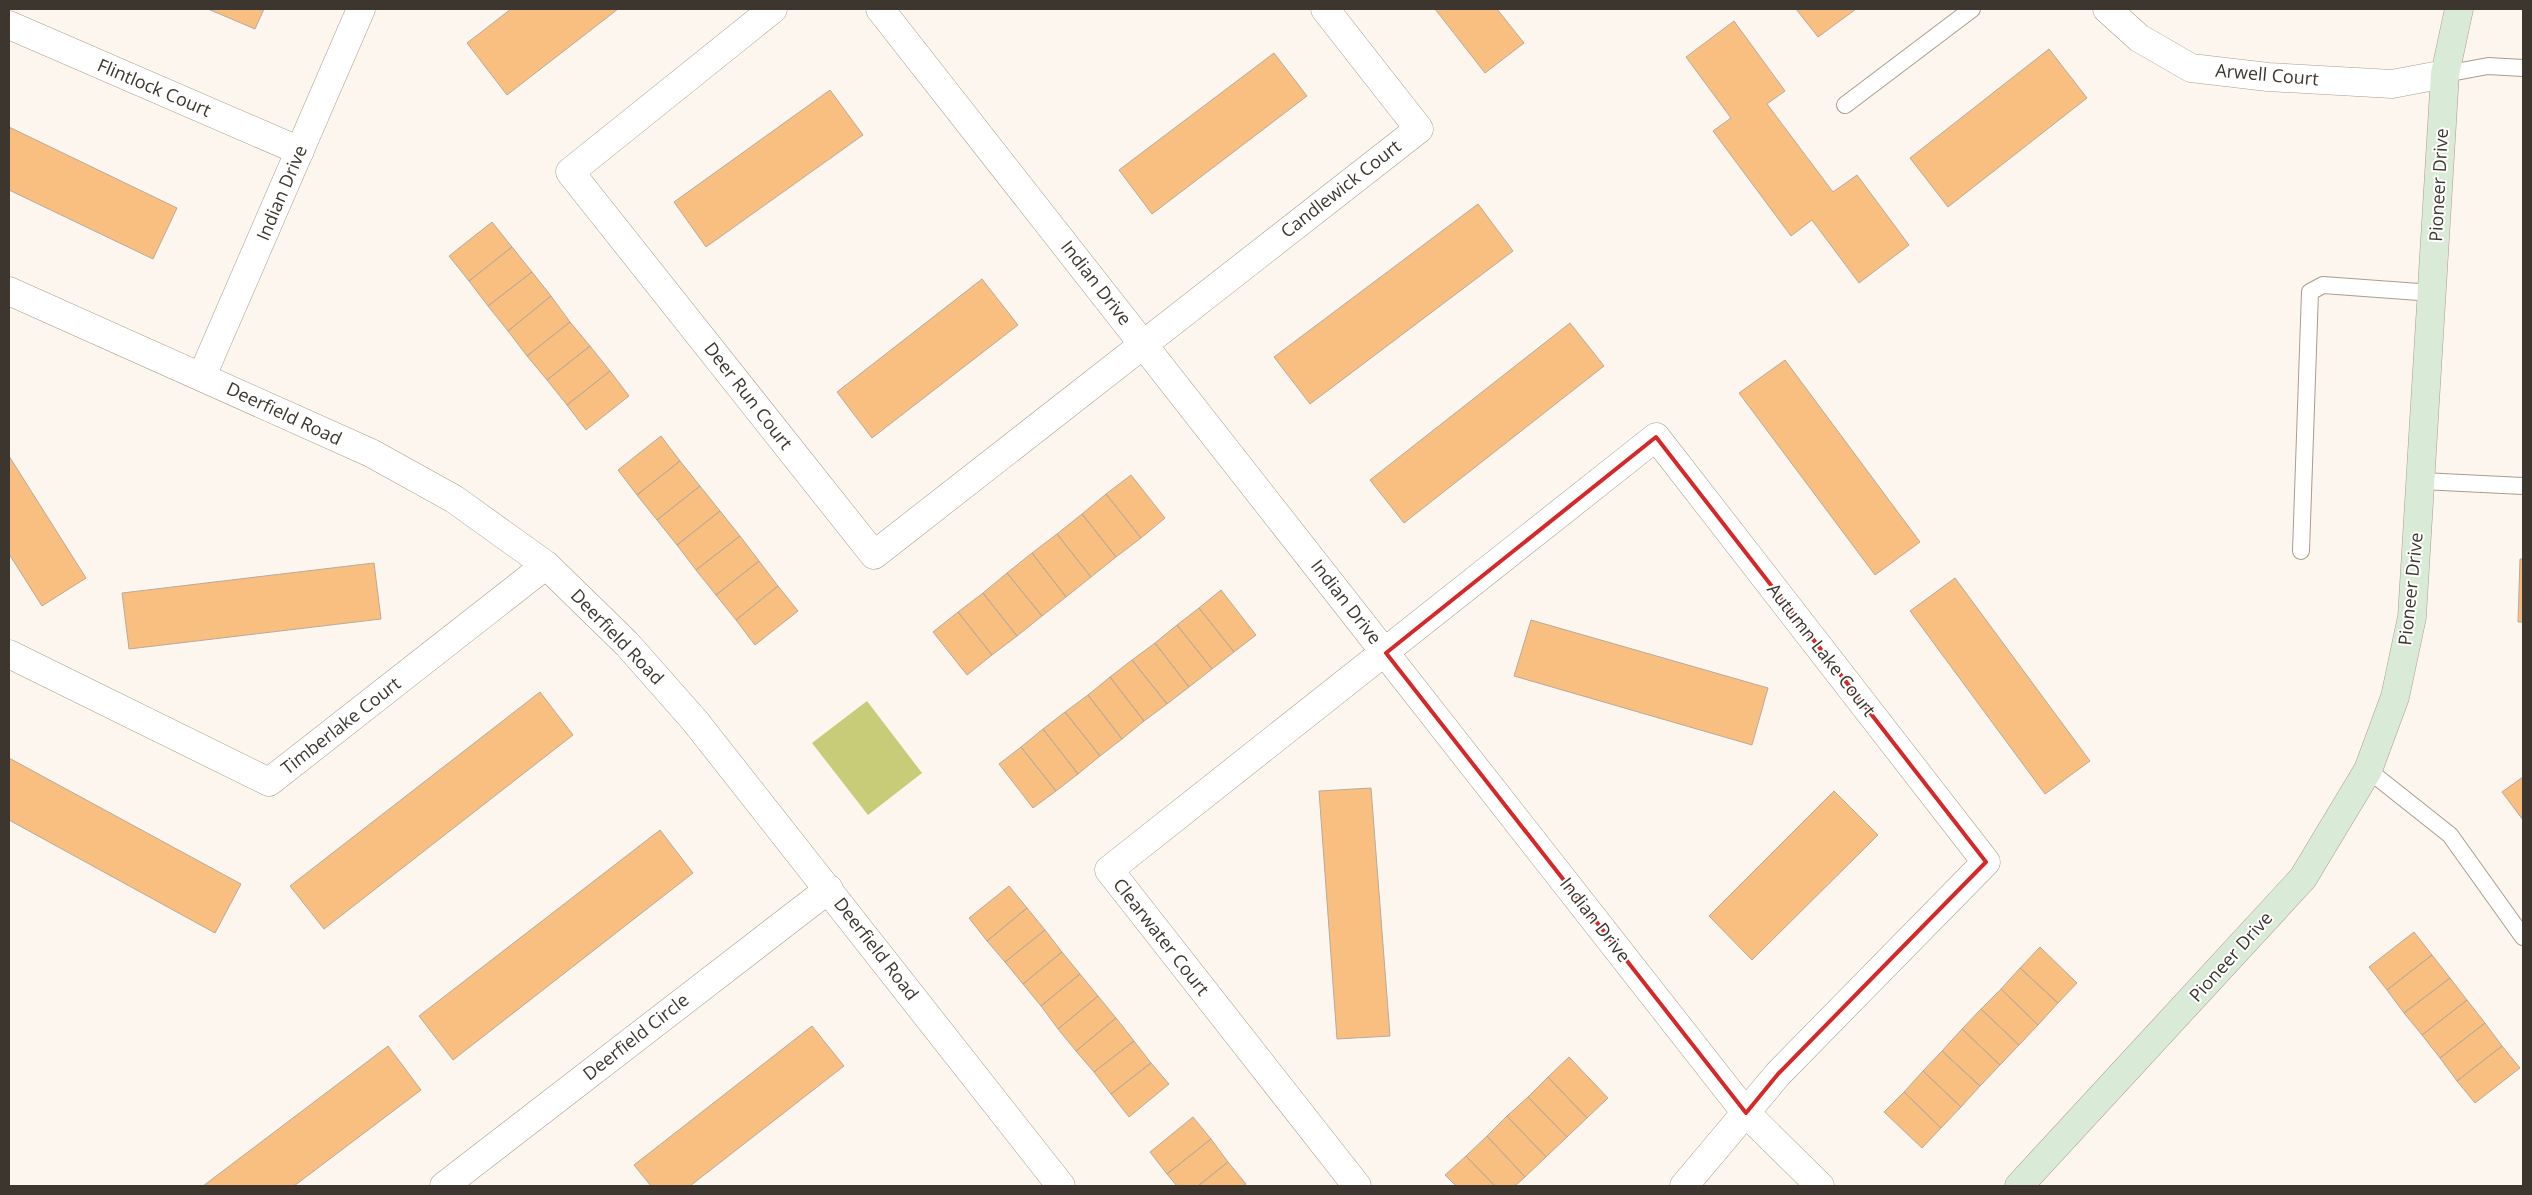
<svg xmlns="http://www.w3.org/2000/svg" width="2532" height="1195" font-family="'Open Sans',sans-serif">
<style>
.green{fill:#c8cb77}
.building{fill:#f8bf80;stroke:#b9aa9a}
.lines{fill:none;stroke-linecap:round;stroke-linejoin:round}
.lane-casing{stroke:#ab9c8d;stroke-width:18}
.street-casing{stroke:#ab9c8d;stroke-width:29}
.secondary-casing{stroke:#ab9c8d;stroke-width:29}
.lane{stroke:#fff;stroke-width:16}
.street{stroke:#fff;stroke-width:28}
.secondary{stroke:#d9ead6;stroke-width:28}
.marked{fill:none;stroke:#d62828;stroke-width:4;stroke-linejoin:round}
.labels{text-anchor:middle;stroke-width:4;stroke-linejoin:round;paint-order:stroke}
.street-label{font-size:18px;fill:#3c362f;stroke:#fff}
</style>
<rect width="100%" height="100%" fill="#fdf6ef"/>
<path class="green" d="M867,701L922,773L868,815L812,743Z"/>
<path class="building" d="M208,9H264L255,29Z
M511,9H618L507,95L467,43Z
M1435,9H1497L1524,43L1485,73Z
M1796,9H1856L1818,37Z
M1734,21L1785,91L1767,104L1833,192L1857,175L1909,245L1859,283L1812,220L1791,236L1713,131L1731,118L1686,57Z
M2049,49L2087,98L1948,207L1910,158Z
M1274,53L1307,96L1152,214L1119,170Z
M830,90L863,135L706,247L674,202Z
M9,127L177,208L153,259L9,190Z
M1478,204L1513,251L1310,404L1274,357Z
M492,222L512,247L469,281L449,256Z
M512,247L532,272L488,306L469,281Z
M532,272L551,296L508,331L488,306Z
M982,279L1018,325L872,438L837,392Z
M551,296L570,322L527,356L508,331Z
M570,322L590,346L547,380L527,356Z
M1570,323L1604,366L1404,523L1370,480Z
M590,346L610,371L567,405L547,380Z
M1785,360L1920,542L1875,575L1739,393Z
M610,371L629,396L586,430L567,405Z
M661,436L680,461L637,495L618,470Z
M9,456L86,578L42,606L9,554Z
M680,461L700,486L657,520L637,495Z
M1131,475L1165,518L1141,538L1106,494Z
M700,486L720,511L677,545L657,520Z
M1106,494L1141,538L1116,557L1082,514Z
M720,511L740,536L696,570L677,545Z
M1082,514L1116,557L1091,577L1057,534Z
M1057,534L1091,577L1066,597L1032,553Z
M740,536L759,561L716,595L696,570Z
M1032,553L1066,597L1042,616L1007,573Z
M2520,559H2523V622H2518Z
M759,561L778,586L736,620L716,595Z
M374,563L381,619L129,649L122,593Z
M1007,573L1042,616L1017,636L983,593Z
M1955,578L2090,761L2045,794L1910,611Z
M778,586L798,611L755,645L736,620Z
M1221,590L1256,635L1234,652L1199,608Z
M983,593L1017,636L992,655L958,612Z
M1199,608L1234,652L1212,669L1177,625Z
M958,612L992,655L967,675L933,632Z
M1531,620L1768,688L1752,745L1514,676Z
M1177,625L1212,669L1189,687L1155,643Z
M1155,643L1189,687L1167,704L1132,660Z
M1132,660L1167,704L1144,721L1110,677Z
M1110,677L1144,721L1122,739L1088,695Z
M540,692L573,735L324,929L290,886Z
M1088,695L1122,739L1100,756L1065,712Z
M1065,712L1100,756L1078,774L1043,729Z
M1043,729L1078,774L1056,791L1021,747Z
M1021,747L1056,791L1033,808L999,764Z
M9,758L241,884L215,933L9,820Z
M2523,777V820L2502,792Z
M1371,788L1390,1036L1337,1039L1319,791Z
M1834,791L1878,835L1752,960L1709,916Z
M660,830L693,873L453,1060L419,1016Z
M1009,886L1027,908L987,941L969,918Z
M1027,908L1045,930L1005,962L987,941Z
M1045,930L1062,952L1023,984L1005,962Z
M2414,932L2432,955L2387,990L2369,967Z
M2040,947L2077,983L2058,1003L2020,968Z
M1062,952L1080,974L1041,1006L1023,984Z
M2432,955L2450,978L2404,1013L2387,990Z
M2020,968L2058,1003L2038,1025L2001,989Z
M1080,974L1098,996L1058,1029L1041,1006Z
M2450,978L2467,1000L2422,1035L2404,1013Z
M2001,989L2038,1025L2019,1045L1981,1009Z
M1098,996L1116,1018L1076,1051L1058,1029Z
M2467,1000L2485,1023L2440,1058L2422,1035Z
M1981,1009L2019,1045L2000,1065L1962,1029Z
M1116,1018L1134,1041L1094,1072L1076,1051Z
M2485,1023L2502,1046L2457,1081L2440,1058Z
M812,1026L844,1066L690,1186H651L634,1165Z
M1962,1029L2000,1065L1980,1086L1942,1051Z
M1134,1041L1151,1063L1111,1094L1094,1072Z
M388,1046L421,1090L294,1186H203Z
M2502,1046L2520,1068L2475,1103L2457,1081Z
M1942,1051L1980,1086L1961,1107L1923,1071Z
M1569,1057L1608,1098L1587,1118L1548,1077Z
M1151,1063L1169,1084L1129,1117L1111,1094Z
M1923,1071L1961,1107L1941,1128L1904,1092Z
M1548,1077L1587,1118L1567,1137L1528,1097Z
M1904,1092L1941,1128L1922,1148L1884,1112Z
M1528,1097L1567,1137L1546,1157L1507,1116Z
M1507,1116L1546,1157L1525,1177L1487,1136Z
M1193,1117L1211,1139L1167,1174L1150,1152Z
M1487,1136L1525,1177L1515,1186H1495L1466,1156Z
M1211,1139L1228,1162L1198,1186H1177L1167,1174Z
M1466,1156L1495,1186H1456L1445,1175Z
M1228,1162L1246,1184L1243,1186H1198Z"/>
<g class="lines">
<defs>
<path id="lane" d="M2445,74L2488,66L2523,68
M1845,105L1972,9
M2422,481L2523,486
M2301,551L2310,292L2323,285L2433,293
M2368,770L2450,835L2523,937"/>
<path id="street" d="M773,9L570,172L874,555L1419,129L1325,9
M880,9L1746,1113L1820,1186
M2107,9L2139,38L2191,68L2268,77L2392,84L2445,74
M9,25L300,151
M9,291L371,453L454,499L546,565L627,644L695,721L1061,1186
M202,376L361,9
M9,654L269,782L546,565
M444,1186L829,889
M1357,1186L1109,870L1656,437L1986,862L1778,1074L1684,1186"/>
<path id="secondary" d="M2019,1186L2303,878L2368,770L2395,697L2412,617L2445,74L2459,9"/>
</defs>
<use href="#lane" class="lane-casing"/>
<use href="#street" class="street-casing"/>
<use href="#secondary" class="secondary-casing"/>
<use href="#lane" class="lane"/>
<use href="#street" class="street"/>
<use href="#secondary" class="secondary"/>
</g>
<path class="marked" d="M1656,437L1986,862L1778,1074L1746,1113L1386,653Z"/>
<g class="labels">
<g class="street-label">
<text transform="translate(2267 75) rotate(5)" y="6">Arwell Court</text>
<text transform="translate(154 88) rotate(23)" y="6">Flintlock Court</text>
<text transform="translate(2439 185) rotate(-87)" y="6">Pioneer Drive</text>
<text transform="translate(1341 189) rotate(-38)" y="6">Candlewick Court</text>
<text transform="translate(282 193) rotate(-67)" y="6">Indian Drive</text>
<text transform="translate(1096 283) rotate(52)" y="6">Indian Drive</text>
<text transform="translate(748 396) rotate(52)" y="6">Deer Run Court</text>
<text transform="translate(284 414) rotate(25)" y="6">Deerfield Road</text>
<text transform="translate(2411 589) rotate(-84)" y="6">Pioneer Drive</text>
<text transform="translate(1346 602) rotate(52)" y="6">Indian Drive</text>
<text transform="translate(617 637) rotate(46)" y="6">Deerfield Road</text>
<text transform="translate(1821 650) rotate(52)" y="6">Autumn Lake Court</text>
<text transform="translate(341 726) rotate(-38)" y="6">Timberlake Court</text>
<text transform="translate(1595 920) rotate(52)" y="6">Indian Drive</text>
<text transform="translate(1161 937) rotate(52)" y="6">Clearwater Court</text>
<text transform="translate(876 949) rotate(52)" y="6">Deerfield Road</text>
<text transform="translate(2231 957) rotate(-48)" y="6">Pioneer Drive</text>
<text transform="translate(636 1037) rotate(-38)" y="6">Deerfield Circle</text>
</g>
</g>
<rect width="2532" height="1195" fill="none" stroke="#3c362f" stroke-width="20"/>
</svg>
